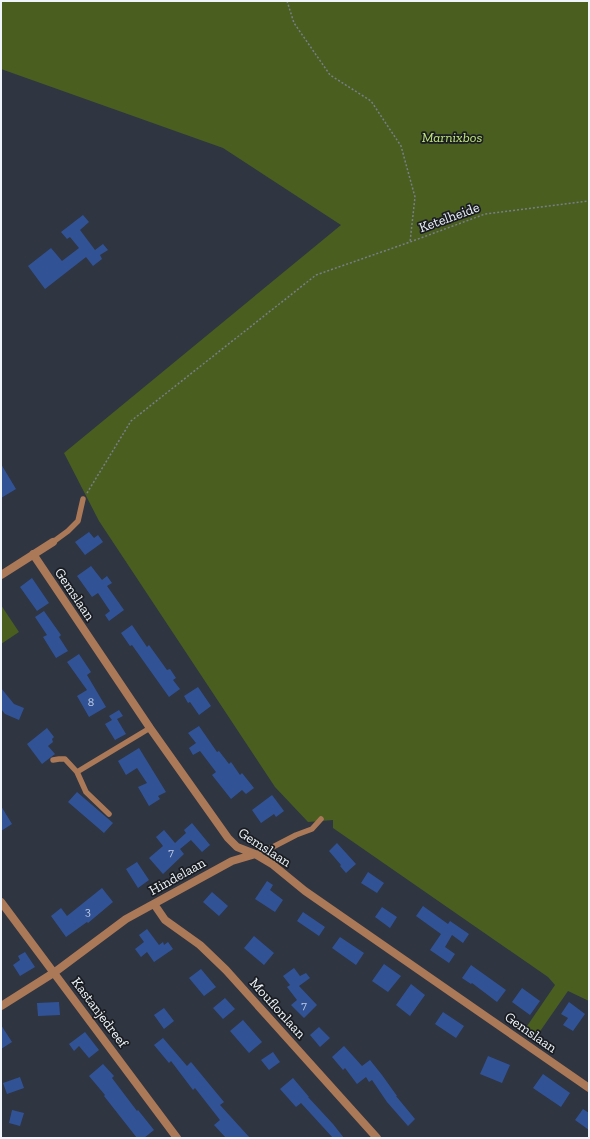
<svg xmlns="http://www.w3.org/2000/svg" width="590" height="1139" font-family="'Zilla Slab',serif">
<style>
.green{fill:#4a5e20}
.building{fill:#315396}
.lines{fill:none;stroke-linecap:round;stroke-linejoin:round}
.path{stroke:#797e88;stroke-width:1.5;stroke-dasharray:2 2;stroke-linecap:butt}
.lane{stroke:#ab7957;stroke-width:5.5}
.street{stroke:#ab7957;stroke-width:8}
.labels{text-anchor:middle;stroke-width:3.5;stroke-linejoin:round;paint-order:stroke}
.number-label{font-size:12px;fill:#c0cce2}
.park-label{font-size:14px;font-style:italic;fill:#c3e97a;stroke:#1a1d22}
.street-label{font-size:14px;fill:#eff4fb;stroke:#1a1d22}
</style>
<rect width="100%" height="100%" fill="#2f3541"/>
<path class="green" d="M1,1H589V1001L568,991L534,1040L523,1032L555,985L548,977L333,828V820L308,822L275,787L99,521L64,453L341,225L223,148L1,69Z
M1,605L19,632L1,644Z"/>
<path class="building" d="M83,215L89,222L80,230L95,250L103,244L108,250L100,255L102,259L93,266L86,257L45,289L28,266L51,248L62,261L79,248L70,237L67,239L61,232Z
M1,464L16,489L1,498Z
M89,532L94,538L98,535L103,542L85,555L75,542Z
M91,566L102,580L107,576L112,583L107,586L124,610L109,621L105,615L110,611L98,593L92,597L77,576Z
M32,578L49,603L37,611L20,587Z
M44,611L61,635L59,637L68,651L56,658L43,637L47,635L35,617Z
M132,625L147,647L149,645L167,670L170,669L176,678L173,680L180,689L169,697L132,645L130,646L121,633Z
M79,654L91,672L87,675L106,707L89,717L77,696L87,690L67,662Z
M198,687L211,706L199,715L190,702L188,703L184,696Z
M1,688L14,704L24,708L19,720L5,714L1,709Z
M119,710L123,716L117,719L126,734L115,740L105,724L112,720L109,716Z
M199,726L217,752L219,751L229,764L231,762L240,775L242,773L254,788L246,794L242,790L231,799L212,775L216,772L200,751L193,755L189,748L196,743L188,733Z
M47,728L54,737L52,739L53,742L48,746L55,754L42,764L27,744Z
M139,748L166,792L158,796L160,799L149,806L138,787L147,783L137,768L126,775L118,761Z
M77,792L113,823L104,833L68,802Z
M272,795L284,811L276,817L274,814L261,823L252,810Z
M1,806L12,824L1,831Z
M192,823L210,845L202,852L191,840L180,849L184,854L163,874L149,858L163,846L156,837L164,830L175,843L186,833L184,830Z
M337,843L356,864L346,873L340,866L341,865L329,851Z
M137,862L149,880L138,888L126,869Z
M368,872L384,883L377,893L361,883Z
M267,881L273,885L270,890L283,900L275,912L255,899Z
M102,888L113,902L88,923L87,922L66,937L51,916L61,908L67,916Z
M212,892L228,906L219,916L203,902Z
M423,906L448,924L450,921L469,934L463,943L452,935L445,947L455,954L449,963L430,950L441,934L416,916Z
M382,907L397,917L390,928L375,917Z
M303,912L325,927L319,936L297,921Z
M147,929L159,945L163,942L164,945L168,942L173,949L154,962L147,952L141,957L135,949L144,942L139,935Z
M254,936L274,953L264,965L244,948Z
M340,937L364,953L356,965L332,948Z
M25,952L35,967L20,976L13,965L20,960L18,956Z
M384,964L401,976L388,992L372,981Z
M471,965L506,990L497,1002L472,983L471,984L462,978Z
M294,968L300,976L306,973L310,978L299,986L317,1005L304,1018L291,1005L297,1000L287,987L290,985L283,976Z
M201,969L216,987L204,996L189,978Z
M411,984L425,995L410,1016L396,1005Z
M522,988L540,1001L530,1015L512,1002Z
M225,998L235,1009L223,1019L213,1008Z
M59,1002L60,1015L38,1016L37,1003Z
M569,1002L585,1014L573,1031L563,1025L568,1018L561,1014Z
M164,1008L174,1021L164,1029L154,1015Z
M443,1012L464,1026L456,1038L435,1024Z
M243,1020L262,1042L249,1053L230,1031Z
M1,1025L12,1042L1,1049Z
M319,1027L330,1038L320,1047L310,1035Z
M85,1032L99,1050L89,1058L79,1046L74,1051L69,1044Z
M163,1038L187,1066L191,1062L224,1102L220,1105L250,1138H226L214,1125L220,1120L195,1088L193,1090L171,1061L169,1063L154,1045Z
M344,1046L362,1066L370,1060L382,1075L397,1096H396L415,1119L408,1126L387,1102L372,1080L369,1082L366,1077L357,1084L345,1068L343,1070L332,1057Z
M273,1052L280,1062L269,1070L261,1060Z
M488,1056L510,1065L502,1083L480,1074Z
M103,1064L114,1076L112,1078L137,1111L138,1110L154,1130L144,1138H137L104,1096L105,1095L89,1076Z
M543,1074L570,1093L561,1107L533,1088Z
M20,1077L24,1088L7,1094L3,1083Z
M293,1078L309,1097H308L333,1124L344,1138H333L301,1103L296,1107L280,1089Z
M583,1109L589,1113V1130L575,1120Z
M12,1110L24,1113L20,1126L9,1123Z"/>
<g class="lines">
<path class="path" d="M287,1L294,23L330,75L371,101L401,146L415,197L410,242
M87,493L131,421L316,275L410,242L485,214L589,201"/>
<path class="lane" d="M53,542L68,531L78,521L83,499
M53,760L59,759H65L77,772L86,792L109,814
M77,772L150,728
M255,854L269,849L296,835L312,829L321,819"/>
<path class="street" d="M33,554L150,728L228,838L237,847L255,854L272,864L305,891L589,1088
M1,575L53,542
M1,902L177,1138
M154,904L165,920L200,945L226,970L377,1138
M1,1006L55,972L126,919L232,861L255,854"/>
</g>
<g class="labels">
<g class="number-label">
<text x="91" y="706">8</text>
<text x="171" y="856">7</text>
<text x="88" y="915">3</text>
<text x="304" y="1009">7</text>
</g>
<g class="park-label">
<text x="452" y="142">Marnixbos</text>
</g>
<g class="street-label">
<text transform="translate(449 217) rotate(-20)" y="5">Ketelheide</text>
<text transform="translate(75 594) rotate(56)" y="5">Gemslaan</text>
<text transform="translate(265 847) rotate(33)" y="5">Gemslaan</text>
<text transform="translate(177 876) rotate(-29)" y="5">Hindelaan</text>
<text transform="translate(278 1008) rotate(48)" y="5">Mouflonlaan</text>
<text transform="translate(100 1012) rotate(53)" y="5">Kastanjedreef</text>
<text transform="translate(531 1032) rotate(35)" y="5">Gemslaan</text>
</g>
</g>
<rect width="590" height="1139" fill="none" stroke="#eff4fb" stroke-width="4"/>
</svg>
